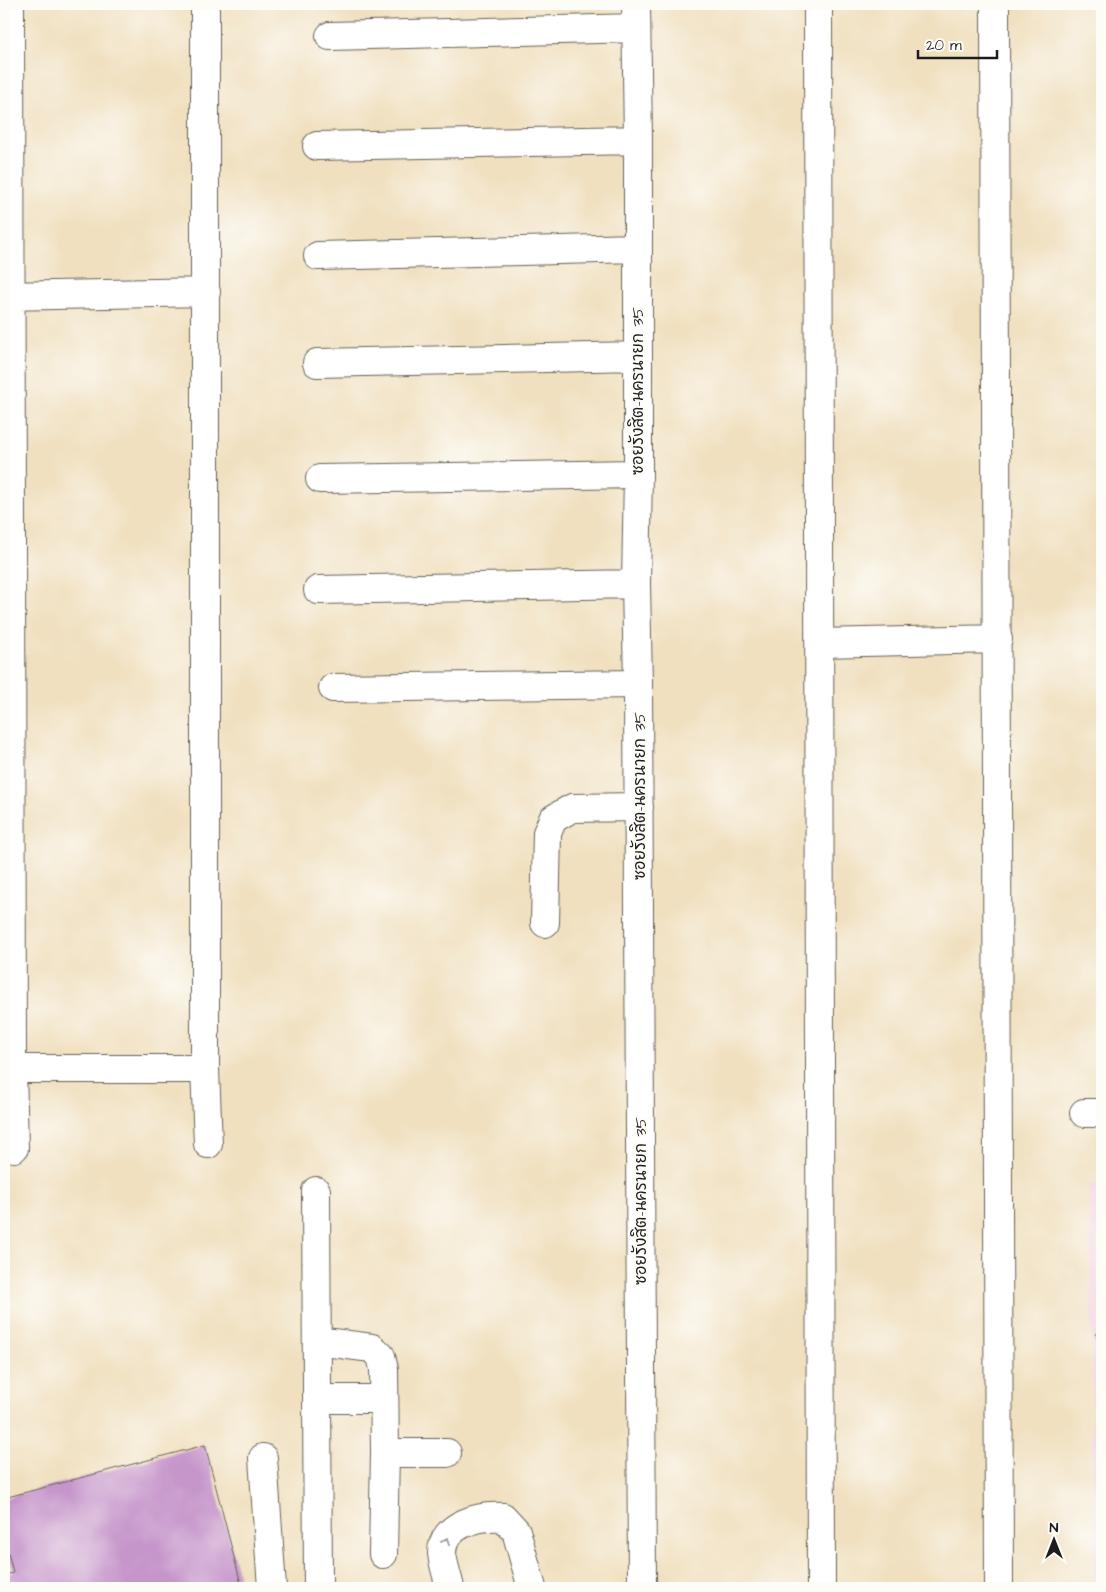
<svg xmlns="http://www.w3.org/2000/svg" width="1106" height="1592" font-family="'Architects Daughter','Playpen Sans Thai',sans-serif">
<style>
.built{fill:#f2cfe1}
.building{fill:#c696cb}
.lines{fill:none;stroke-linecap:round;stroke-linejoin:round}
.minor-casing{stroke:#666155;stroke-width:30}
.minor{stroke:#fff;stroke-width:28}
.oneway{stroke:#999}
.labels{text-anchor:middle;stroke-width:4.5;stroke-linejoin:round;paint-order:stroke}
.street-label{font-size:16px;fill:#1c1c1c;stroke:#fdfcf7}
</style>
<rect width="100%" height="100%" fill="#fdfcf7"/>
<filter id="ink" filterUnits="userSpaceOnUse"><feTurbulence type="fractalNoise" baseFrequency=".02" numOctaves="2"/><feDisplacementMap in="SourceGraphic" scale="10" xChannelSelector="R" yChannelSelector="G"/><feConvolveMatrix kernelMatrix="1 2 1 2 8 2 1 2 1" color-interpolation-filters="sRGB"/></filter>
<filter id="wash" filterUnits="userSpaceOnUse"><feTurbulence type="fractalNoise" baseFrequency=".0096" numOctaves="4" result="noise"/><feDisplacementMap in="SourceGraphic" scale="20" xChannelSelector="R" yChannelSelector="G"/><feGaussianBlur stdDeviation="1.12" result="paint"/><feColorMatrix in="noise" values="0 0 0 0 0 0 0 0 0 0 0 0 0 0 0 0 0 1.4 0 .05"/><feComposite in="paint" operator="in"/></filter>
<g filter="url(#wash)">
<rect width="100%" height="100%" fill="#f0e0c0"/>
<path class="built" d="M1090,1184L1102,1185V1578L1094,1580Z"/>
<g id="blocks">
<path class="building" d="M1102,1332V1355L1096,1334Z
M205,1445L242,1588H4V1575L13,1573L4,1536V1498Z"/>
</g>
</g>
<g filter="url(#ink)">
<use href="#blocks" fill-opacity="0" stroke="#666155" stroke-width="1"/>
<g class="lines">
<defs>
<path id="minor" d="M10,4L12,1069L14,1148
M205,4V1069L208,1144
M636,4L638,140V474L636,584L638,684L642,1588
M818,4L821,1588
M995,4L999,1588
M330,36L636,28
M317,146L638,140
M318,256L637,248
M4,296L206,292
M317,363L637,356
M320,479L638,474
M318,590L636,584
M820,643L998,639
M333,688L638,684
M545,923L547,833L553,819L572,808L639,807
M4,1069H205
M1084,1113H1102
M316,1191L318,1588
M317,1341L372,1348L381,1356L384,1369L385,1453L383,1554
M317,1399H384
M385,1453H447
M263,1458L272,1588
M450,1588C448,1577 443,1565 442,1553C442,1524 480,1515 503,1517L516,1531L532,1588"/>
</defs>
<use href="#minor" class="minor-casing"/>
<use href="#minor" class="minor"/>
</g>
<defs><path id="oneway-chevron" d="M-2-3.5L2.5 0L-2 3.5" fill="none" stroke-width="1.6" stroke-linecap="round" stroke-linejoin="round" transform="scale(1.25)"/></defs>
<use class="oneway" href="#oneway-chevron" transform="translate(446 1541) rotate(-67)"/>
</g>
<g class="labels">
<g class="street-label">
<text transform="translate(637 391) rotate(-90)" y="6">ซอยรังสิต-นครนายก 35</text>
<text transform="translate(639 796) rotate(-90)" y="6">ซอยรังสิต-นครนายก 35</text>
<text transform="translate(640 1201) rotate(-90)" y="6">ซอยรังสิต-นครนายก 35</text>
</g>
</g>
<rect width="1106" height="1592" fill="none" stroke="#fdfcf7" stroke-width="20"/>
<g transform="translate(1054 1540)" stroke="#fdfcf7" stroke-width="4" paint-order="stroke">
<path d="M0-4L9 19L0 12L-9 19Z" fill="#1c1c1c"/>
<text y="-8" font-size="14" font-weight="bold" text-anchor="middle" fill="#1c1c1c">N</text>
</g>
<path d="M918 50v8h79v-8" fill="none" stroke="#1c1c1c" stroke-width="2.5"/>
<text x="926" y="50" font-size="15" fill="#1c1c1c" stroke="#fdfcf7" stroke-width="4" paint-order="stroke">20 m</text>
</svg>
